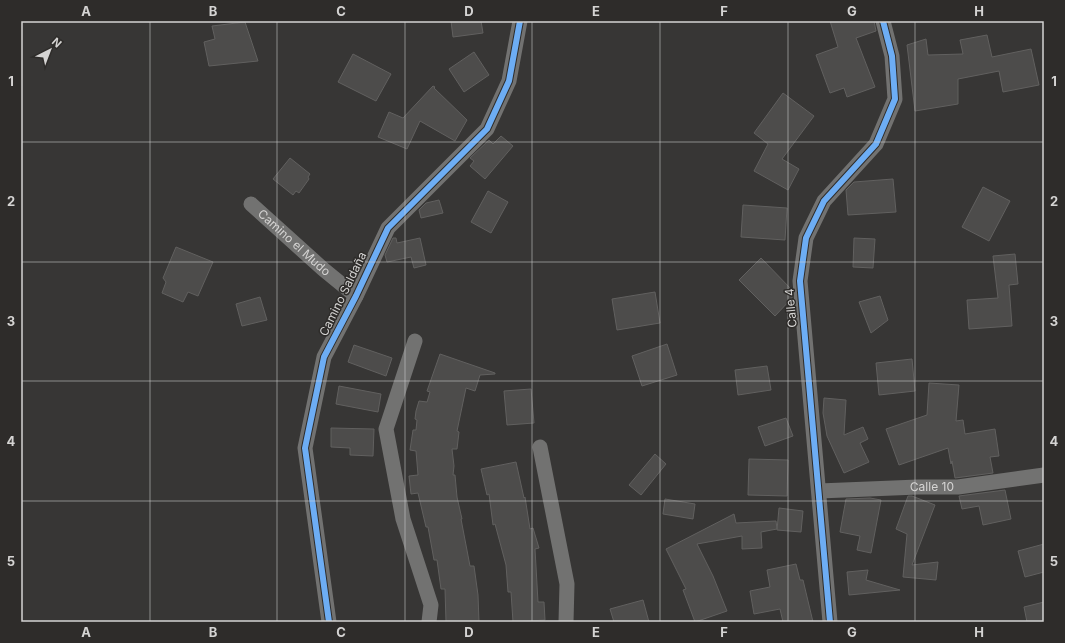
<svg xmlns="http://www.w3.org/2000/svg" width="1065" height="643" font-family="Inter,sans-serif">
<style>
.building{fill:#4d4c4b;stroke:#61605f}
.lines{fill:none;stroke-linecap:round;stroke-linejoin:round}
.street{stroke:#727271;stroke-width:15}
.cycleway-casing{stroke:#2e2c2a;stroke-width:8}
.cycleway{stroke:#6dadf4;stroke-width:6}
.grid{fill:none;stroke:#d5d4d3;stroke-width:1;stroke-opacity:0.55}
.labels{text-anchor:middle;stroke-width:3;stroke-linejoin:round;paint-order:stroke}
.street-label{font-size:12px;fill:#d5d4d3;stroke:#2e2c2a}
.neatline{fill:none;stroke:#d5d4d3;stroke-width:1.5}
.grid-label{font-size:13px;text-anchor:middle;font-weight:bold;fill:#d5d4d3}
</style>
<rect width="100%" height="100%" fill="#373635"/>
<path class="building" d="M451,21H481L483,33L453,37Z
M830,21H874L876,31L856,38L875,87L847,97L844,88L830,93L816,55L838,47Z
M245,22L258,61L209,66L204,42L215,39L212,26Z
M987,35L992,57L1031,49L1039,85L1003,92L999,71L958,79V104L915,111L907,45L926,39L928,55L963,54L960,40Z
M474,52L489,75L464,92L449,69Z
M353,54L391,74L376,101L338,82Z
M433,86L435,87L434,88L467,120L455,141L420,121L407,149L378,137L389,112L403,118Z
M783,93L814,116L782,159L799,169L788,190L754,171L768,144L754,133Z
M501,136L513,146L485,179L470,166L474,161L470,158L489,140L493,144Z
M290,158L310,174L308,177L309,179L299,193L296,191L293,195L273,179Z
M893,179L896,212L848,215L846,190L854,182Z
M983,187L1010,201L989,241L962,227Z
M488,191L508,202L491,233L471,222Z
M439,200L443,213L421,218L419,210L426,203Z
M743,205L787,208L785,240L741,237Z
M393,238H396L397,243L420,238L426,265L414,268L411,257L387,262L385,255Z
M854,238L875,239L873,268L853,267Z
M176,247L213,262L198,296L188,292L183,302L162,293L166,282L163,278Z
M1015,254L1018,284L1009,285L1012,326L969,329L967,300L998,298L993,256Z
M761,258L792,290V298L775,316L739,280Z
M655,292L660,323L617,330L612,299Z
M880,296L888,320L871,333L859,302Z
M260,297L267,320L242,326L236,304Z
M667,344L677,375L642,386L632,356Z
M354,345L392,358L386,376L348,362Z
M440,354L495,373V374L480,375L475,391L466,388L457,431L459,432L457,449H452L454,466L453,475H455L457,497L462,519H461L470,566H474L478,595L479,622H446L445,589H441L437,560H434L428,527H426L418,493L411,494L409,476L418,475L416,451L410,450L413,430H416L417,420L415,419L416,411L419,401L427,402L430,392L427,391Z
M912,359L915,391L879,395L876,363Z
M767,366L771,390L738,395L735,370Z
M929,383L959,385L956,421L963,420L965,434L995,429L999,456L990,457L993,473L955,478L952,461L951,464L948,448L899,465L886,429L927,415Z
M339,386L381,394L378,412L336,404Z
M531,389L534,423L507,425L504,391Z
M824,398L846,400L844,435L863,427L868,439L860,443L869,462L844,473L827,436L823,413Z
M786,418L793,436L765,446L758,427Z
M331,428L374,429L373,456L350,455V448L331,447Z
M655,454L666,464L641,495L629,485Z
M749,459L788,460L787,496L748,495Z
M516,462L524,498L525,497L530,529L533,528L539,548L535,549L538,602H544L545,620L513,622L511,592H508L506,565L495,524L493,525L489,494L487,495L481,469Z
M1005,490L1011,519L983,525L979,506L962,509L959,496Z
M908,496H912L935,505L912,565L938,562L936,580L903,577L907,534L896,529Z
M870,498L881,500L871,553L857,550L860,536L840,532L846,499Z
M665,499L695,504L693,519L663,514Z
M779,508L803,511L801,532L777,530Z
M734,514L736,523L776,521L777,529L761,532L762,548L742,549V536L697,544L713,576L727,611L695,622L683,590L686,589L666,549Z
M1044,544V572L1025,577L1018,551Z
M796,564L800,580H803L813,622H783L780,609L754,614L750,591L770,587L767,570Z
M868,570L866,580L900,590L849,595L847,572Z
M643,600L649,622H614L610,609Z
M1044,602V622H1027L1024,607Z"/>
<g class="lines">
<g class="street">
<path id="s1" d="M251,204L323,269L356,296"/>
<path d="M415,341L386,429L403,519L431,605L429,622"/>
<path d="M540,447L567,584L566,622"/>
<path id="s2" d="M819,491L918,487H958L1044,475"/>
<path d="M329,622L305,448L324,357L356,296L388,228L487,129L509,81L520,21"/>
<path d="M830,622L800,281L806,238L824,201L876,144L895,99L892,56L883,21"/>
</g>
<defs>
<path id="cycleway" d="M329,622L305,448L324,357L356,296L388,228L487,129L509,81L520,21
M830,622L800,281L806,238L824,201L876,144L895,99L892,56L883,21"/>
</defs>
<use href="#cycleway" class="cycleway-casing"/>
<use href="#cycleway" class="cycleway"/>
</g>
<path class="grid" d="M150,21V622M277,21V622M405,21V622M532,21V622M660,21V622M788,21V622M915,21V622M21,142H1044M21,262H1044M21,381H1044M21,501H1044"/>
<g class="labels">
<g class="street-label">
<text dy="4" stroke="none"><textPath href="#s1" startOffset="58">Camino el Mudo</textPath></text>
<text transform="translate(343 294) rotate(-64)" y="4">Camino Saldaña</text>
<text transform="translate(791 308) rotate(-95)" y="4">Calle 4</text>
<text dy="4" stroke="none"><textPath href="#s2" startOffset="113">Calle 10</textPath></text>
</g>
</g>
<rect width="1065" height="643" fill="none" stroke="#2e2c2a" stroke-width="44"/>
<g transform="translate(50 50) rotate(42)" stroke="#2e2c2a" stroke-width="3" paint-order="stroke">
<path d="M0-3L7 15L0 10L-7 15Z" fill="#d5d4d3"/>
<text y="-6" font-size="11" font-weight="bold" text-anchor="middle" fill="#d5d4d3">N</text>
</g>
<rect x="22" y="22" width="1021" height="599" class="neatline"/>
<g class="grid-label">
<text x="86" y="16">A</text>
<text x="213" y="16">B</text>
<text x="341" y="16">C</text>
<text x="469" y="16">D</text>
<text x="596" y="16">E</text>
<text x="724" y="16">F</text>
<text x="852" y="16">G</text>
<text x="979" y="16">H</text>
<text x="11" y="86">1</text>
<text x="1054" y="86">1</text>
<text x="11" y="206">2</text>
<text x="1054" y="206">2</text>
<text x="11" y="326">3</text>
<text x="1054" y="326">3</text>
<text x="11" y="446">4</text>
<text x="1054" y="446">4</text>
<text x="11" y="566">5</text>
<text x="1054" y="566">5</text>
<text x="86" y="637">A</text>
<text x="213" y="637">B</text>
<text x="341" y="637">C</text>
<text x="469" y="637">D</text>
<text x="596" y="637">E</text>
<text x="724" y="637">F</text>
<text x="852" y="637">G</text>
<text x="979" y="637">H</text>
</g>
</svg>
